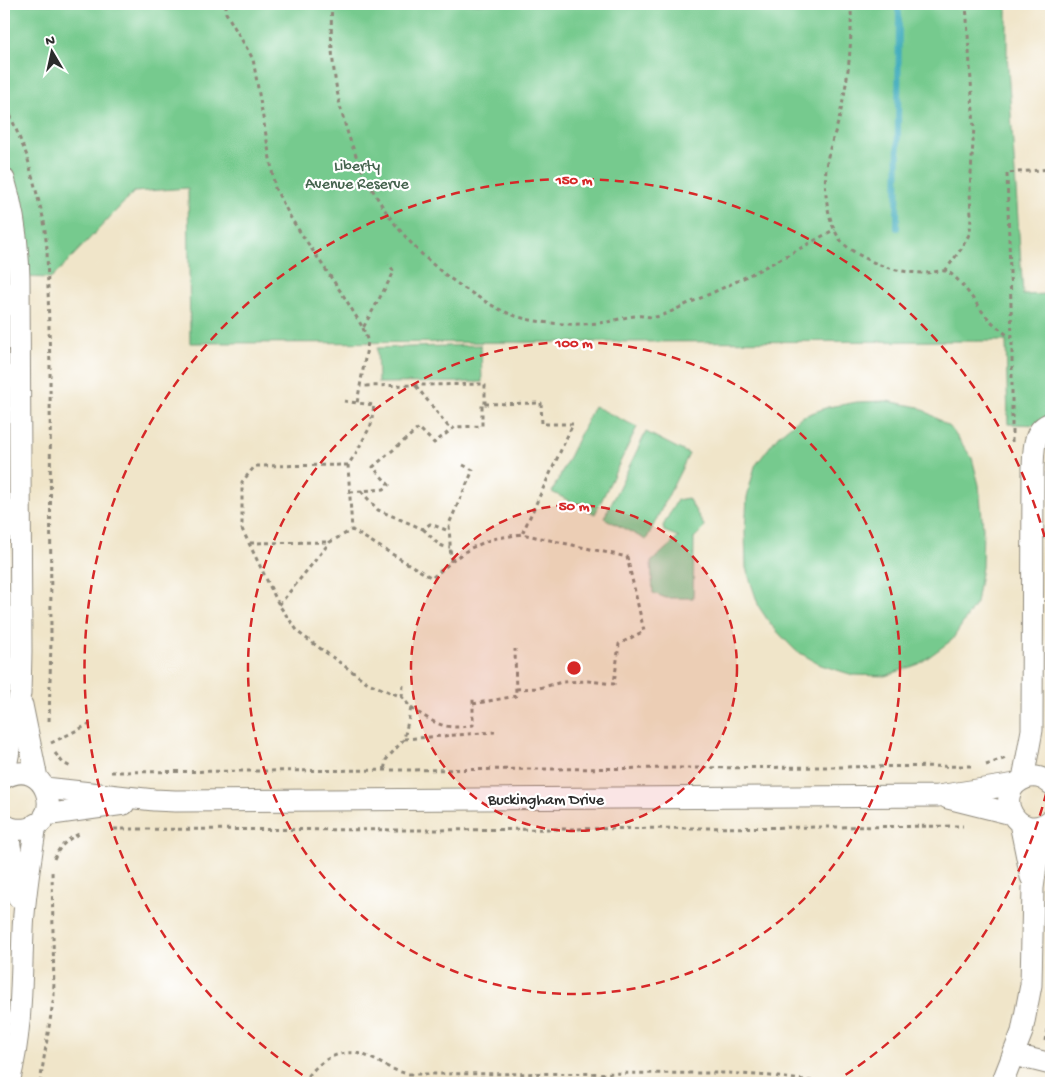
<svg xmlns="http://www.w3.org/2000/svg" width="1055" height="1087" font-family="'Gochi Hand',sans-serif">
<style>
.green{fill:#76ca8e;stroke:#507a5c}
.lines{fill:none;stroke-linecap:round;stroke-linejoin:round}
.stream{stroke:#3caabb;stroke-width:6}
.minor-casing{stroke:#8e887a;stroke-width:23}
.path{stroke:#8e887a;stroke-width:3;stroke-dasharray:4 4;stroke-linecap:butt}
.minor{stroke:#fff;stroke-width:21}
.ring{fill:none;stroke:#d62828;stroke-width:2.5;stroke-dasharray:9 6}
.labels{text-anchor:middle;stroke-width:4.5;stroke-linejoin:round;paint-order:stroke}
.park-label{font-size:16px;fill:#45634e;stroke:#fff}
.street-label{font-size:16px;fill:#2b2b2b;stroke:#fff}
.centre{fill:#d62828;stroke:#fff;stroke-width:2.5}
.ring-label{font-size:15px;text-anchor:middle;font-weight:bold;fill:#d62828;stroke:#fff;stroke-width:4.5;stroke-linejoin:round;paint-order:stroke}
</style>
<rect width="100%" height="100%" fill="#fff"/>
<filter id="ink" filterUnits="userSpaceOnUse"><feTurbulence type="fractalNoise" baseFrequency=".02" numOctaves="2"/><feDisplacementMap in="SourceGraphic" scale="10" xChannelSelector="R" yChannelSelector="G"/><feConvolveMatrix kernelMatrix="1 2 1 2 8 2 1 2 1" color-interpolation-filters="sRGB"/></filter>
<filter id="wash" filterUnits="userSpaceOnUse"><feTurbulence type="fractalNoise" baseFrequency=".0096" numOctaves="4" result="noise"/><feDisplacementMap in="SourceGraphic" scale="20" xChannelSelector="R" yChannelSelector="G"/><feGaussianBlur stdDeviation="1.12" result="paint"/><feColorMatrix in="noise" values="0 0 0 0 0 0 0 0 0 0 0 0 0 0 0 0 0 1.4 0 .05"/><feComposite in="paint" operator="in"/></filter>
<g filter="url(#wash)">
<rect width="100%" height="100%" fill="#f0e5c9"/>
<path class="green" d="M4,4H1007V53L1023,295L1048,294L1049,389L1045,425L1008,424L1006,341L190,343L188,188L134,192L52,278L19,277L4,179Z
M481,345L482,382L378,383L377,348Z
M887,401L919,407L950,427L972,458L979,485L983,528L982,567L976,603L952,640L919,664L885,676L853,675L821,665L795,650L771,625L759,607L746,568L745,531L747,497L755,466L778,436L801,417L828,407L857,402Z
M594,406L637,427L595,514L552,492Z
M646,432L689,454L646,540L604,518Z
M688,498L705,527L694,538L693,598H666L653,593L651,562L679,537L664,531L663,526L677,500Z"/>
<g class="lines">
<path class="stream" d="M897,4L899,15L897,228"/>
</g>
</g>
<g filter="url(#ink)">
<g class="lines">
<defs>
<path id="minor" d="M4,179C14,211 18,244 19,277L21,652L20,693L4,777
M22,705L37,778
M4,778C46,754 67,822 26,829C18,830 10,829 4,824
M1023,779L1032,730L1033,468C1034,451 1032,429 1051,423
M1051,784C1044,778 1035,775 1026,778C989,792 1018,846 1051,820
M45,788L154,800L175,801L938,796L1016,784
M948,798L1012,814
M45,815L124,804
M1020,823L1031,877
M7,826L18,897
M1015,1055L1051,1064
M9,1083C22,1031 21,984 23,931C24,896 31,859 36,824
M1002,1083L1022,1032L1031,985L1033,888L1037,859L1050,822"/>
</defs>
<use href="#minor" class="minor-casing"/>
<path class="path" d="M226,4V13L253,59L275,188L292,220L345,298L363,328L394,272L389,264
M332,4C325,117 370,228 467,290C481,299 495,308 510,314C539,325 577,326 607,322C617,320 627,316 637,316C643,315 650,318 655,317C667,315 683,305 694,301C742,280 789,255 835,229
M851,4C852,40 849,74 841,110C838,127 830,144 827,161C823,184 826,223 842,242C848,249 859,255 867,259C885,269 906,273 926,273C931,273 940,270 945,271C959,275 976,305 986,316C993,324 1002,331 1011,338
M4,100L27,156L44,221L47,249L50,367L51,640L49,723
M945,271L961,249L970,233L971,216L970,189L974,127L966,4
M363,328L368,342L357,403L374,405L371,425L356,453L348,465L352,530L432,578L451,562L449,524L473,470L463,465
M416,386L451,430
M344,401L357,403
M485,404L541,403L542,424H573L522,534
M1012,442V339L1007,173L1051,169
M348,465L255,466L242,482V529L279,605L299,633L368,683L402,697L411,708L404,739L386,760L384,771
M361,491L378,510L423,529L430,524L449,531
M350,492L384,489L389,485L373,467L419,428L434,443L455,427L482,426V404H485V384L360,386
M423,529C432,536 437,548 450,547
M250,543L330,542
M451,561L471,548L492,539L522,534L627,557L644,631L619,644L614,684
M279,605L330,542L352,530
M516,689L539,688L562,682L588,681L614,684L613,688
M402,697L403,685
M473,704L516,696L515,649
M411,708C435,723 444,731 473,725V697
M404,739L495,732
M51,743L94,722
M55,753L63,763L73,768
M986,765L1006,758
M111,772L975,766
M114,829L428,830L963,826
M54,859C59,846 69,838 81,833
M1045,1041L1051,1005
M40,1083L54,996L52,870
M304,1083C317,1060 343,1045 369,1057C383,1064 393,1071 409,1074L727,1073L771,1076L827,1083
M977,1083L981,1076"/>
<use href="#minor" class="minor"/>
</g>
</g>
<circle cx="574" cy="668" r="163" fill="#d62828" fill-opacity=".12"/>
<g class="ring">
<circle cx="574" cy="668" r="163"/>
<circle cx="574" cy="668" r="326"/>
<path d="M1050 778A489 489 0 0 1 833 1083M315 1083A489 489 0 1 1 1050 558"/>
</g>
<g class="labels">
<g class="park-label">
<text x="357" y="170">Liberty<tspan x="357" dy="18">Avenue Reserve</tspan></text>
</g>
<g class="street-label">
<text x="546" y="804">Buckingham Drive</text>
</g>
</g>
<circle cx="574" cy="668" r="8" class="centre"/>
<g class="ring-label">
<text x="574" y="184">150 m</text>
<text x="574" y="347">100 m</text>
<text x="574" y="510">50 m</text>
</g>
<rect width="1055" height="1087" fill="none" stroke="#fff" stroke-width="20"/>
<g transform="translate(52 52) rotate(351)" stroke="#ffffff" stroke-width="4" paint-order="stroke">
<path d="M0-4L9 19L0 12L-9 19Z" fill="#2b2b2b"/>
<text y="-8" font-size="14" font-weight="bold" text-anchor="middle" fill="#2b2b2b">N</text>
</g>
</svg>
